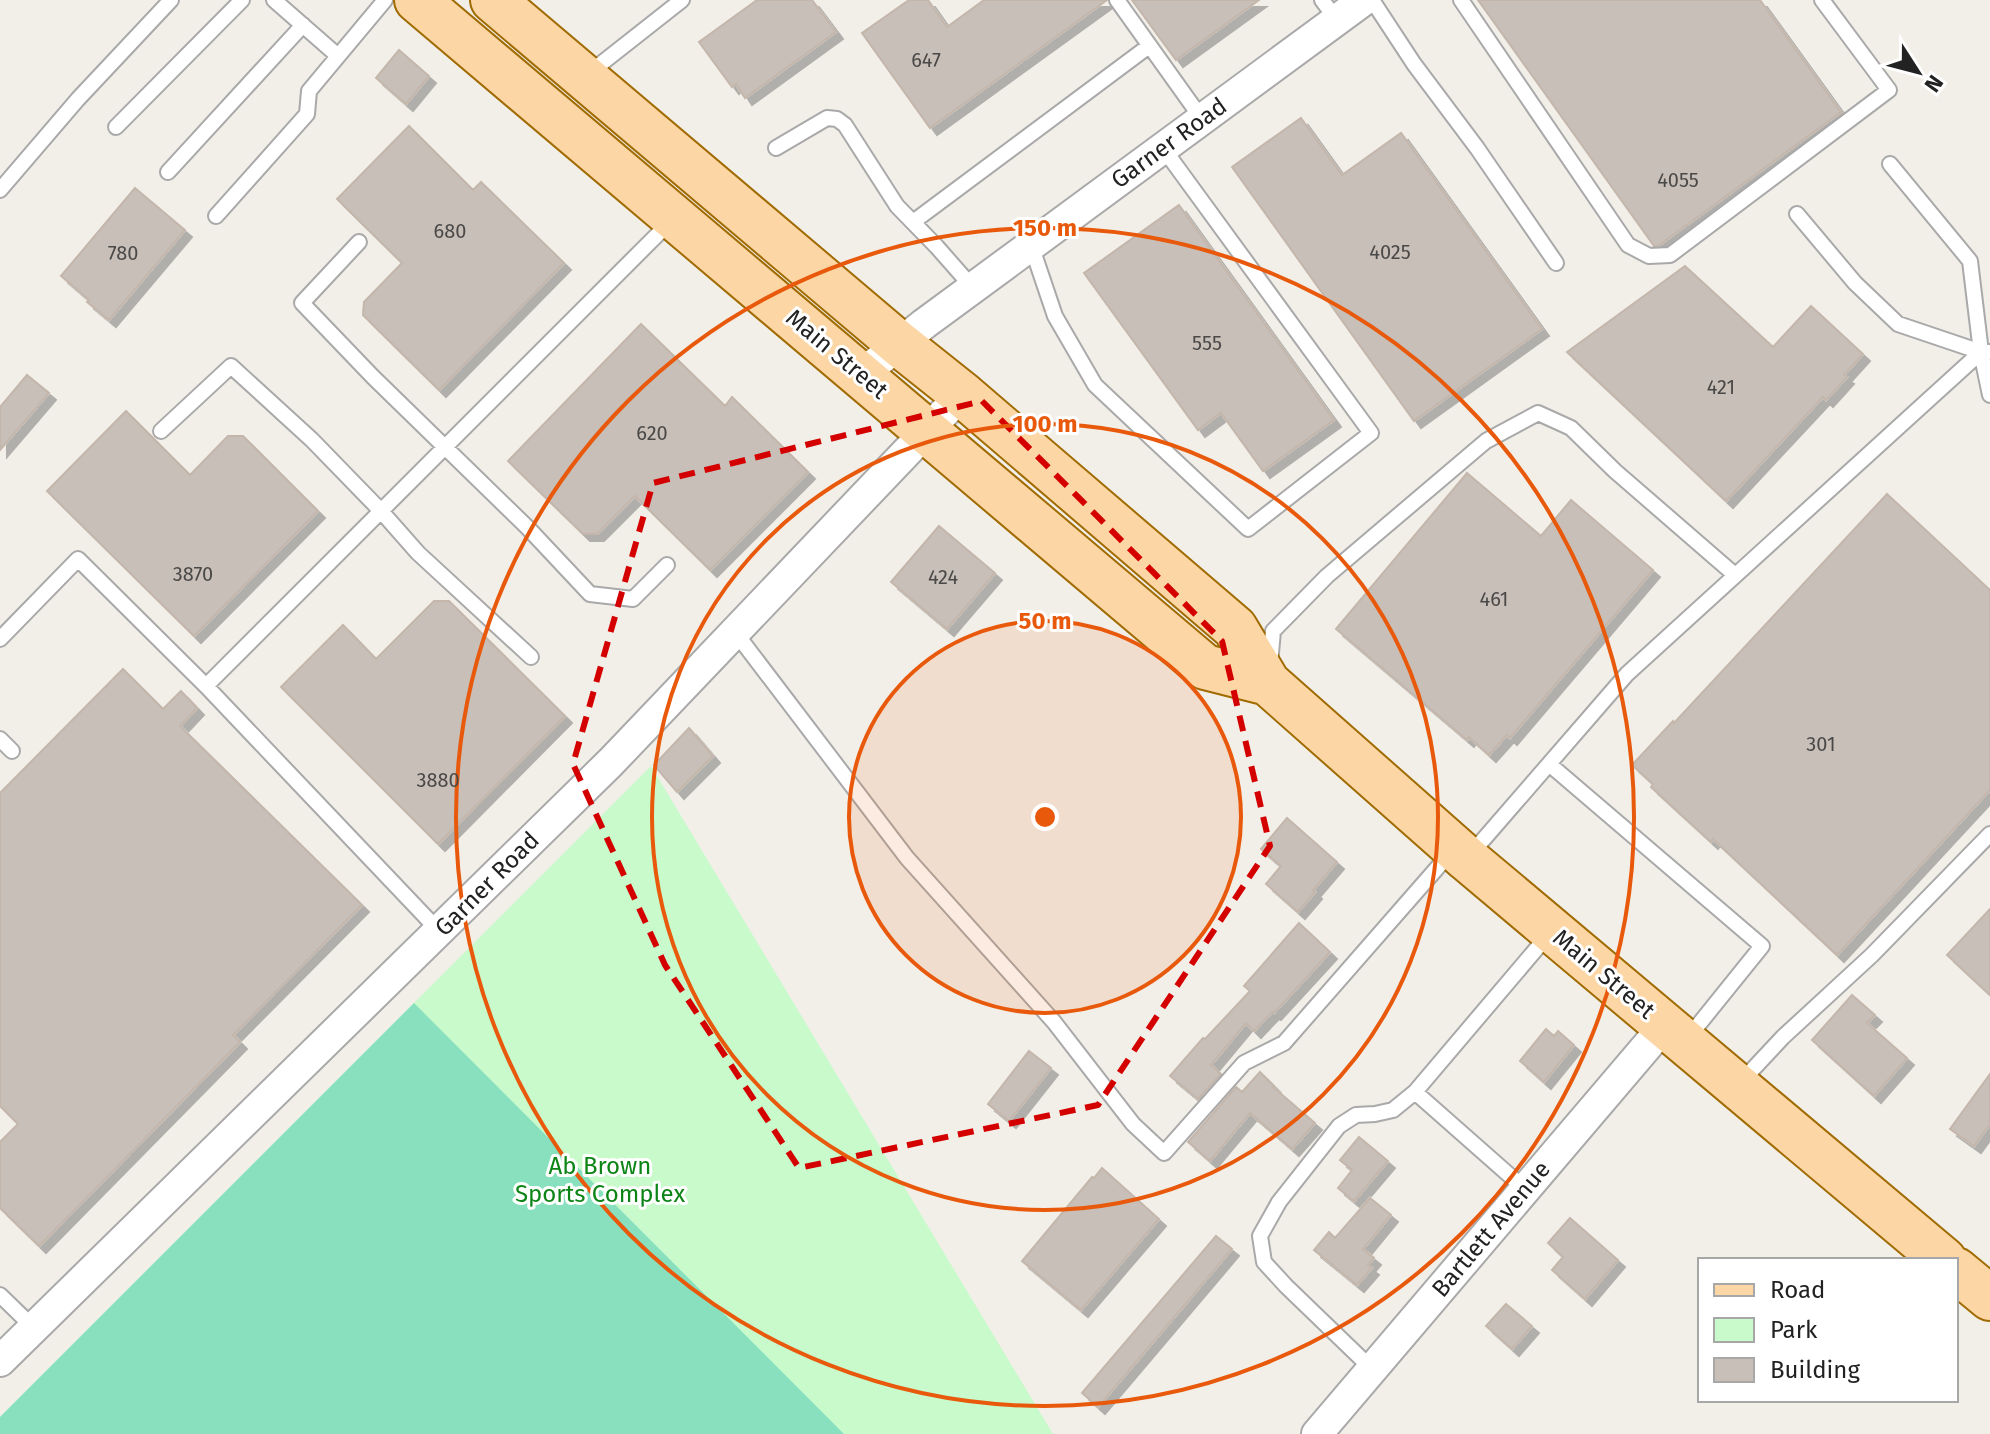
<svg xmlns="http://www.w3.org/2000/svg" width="1990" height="1434" font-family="'Fira Sans',sans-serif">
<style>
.park{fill:#c8facc}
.pitch{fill:#88e0be}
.building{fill:#c7bfb8;stroke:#c4b6ab;stroke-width:2;filter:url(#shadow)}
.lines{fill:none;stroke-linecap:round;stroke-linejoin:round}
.service-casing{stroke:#a9a9a9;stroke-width:18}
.minor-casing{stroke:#a9a9a9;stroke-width:34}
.primary-casing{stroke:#a06b00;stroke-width:48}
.service{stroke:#fff;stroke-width:14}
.minor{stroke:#fff;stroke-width:30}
.primary{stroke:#fcd6a4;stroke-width:44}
.marked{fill:none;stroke:#d40000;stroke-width:6;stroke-dasharray:16 10;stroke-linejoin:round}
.ring{fill:none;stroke:#e8590c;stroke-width:4}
.labels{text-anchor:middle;stroke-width:6;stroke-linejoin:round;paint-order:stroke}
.number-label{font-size:20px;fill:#4b4948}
.street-label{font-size:24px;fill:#222;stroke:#fff}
.park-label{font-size:24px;fill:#0c8416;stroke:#fff}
.centre{fill:#e8590c;stroke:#fff;stroke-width:4}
.ring-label{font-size:24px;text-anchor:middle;font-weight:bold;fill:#e8590c;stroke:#fff;stroke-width:6;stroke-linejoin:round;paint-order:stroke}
</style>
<defs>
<filter id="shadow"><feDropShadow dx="7" dy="7" stdDeviation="0" flood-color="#0004"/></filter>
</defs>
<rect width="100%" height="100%" fill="#f2efe9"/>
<path class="park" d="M651,766L1053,1434H0V1417Z"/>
<path class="pitch" d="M414,1003L844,1434H0V1417Z"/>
<path class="building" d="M757,0H812L836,32L745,98L736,84L732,87L699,42Z
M909,0H928L947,27L984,0H1107L930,128L862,33Z
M1132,0H1259L1176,60Z
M1478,0H1760L1841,112L1658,246H1654Z
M399,50L429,76L406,104L376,78Z
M1301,118L1342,175L1401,133L1542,329L1414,421L1232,167Z
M409,126L473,190L481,182L564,263L439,390L363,315L364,302L402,263L337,199Z
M135,188L185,230L109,320L87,302L89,300L61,276Z
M1179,205L1334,420L1263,471L1221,413L1198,430L1084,273Z
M1685,266L1773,347L1811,306L1863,354L1844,375L1847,377L1826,400L1823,397L1726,501L1567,352Z
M641,324L725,406L732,397L808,472L710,570L635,496L597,534H583L508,461Z
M27,375L49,393L0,450V407Z
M126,411L190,475L228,436H243L318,511L194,636L47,491Z
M1467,473L1541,536L1571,500L1653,570L1510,738L1507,735L1489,755L1469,737L1467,740L1336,629Z
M1887,494L1990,590V790L1837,955L1713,839L1711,842L1651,787L1653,784L1632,765L1673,721L1674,723Z
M939,526L995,573L947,629L891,582Z
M434,601H449L565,716L438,844L281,687L343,625L376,659Z
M123,669L163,709L181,691L197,708L180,726L362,905L233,1035L240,1042L39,1246L0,1208V1142L18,1124L0,1106V793Z
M689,728L713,756L677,792L654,765Z
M1287,818L1337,862L1313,890L1315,892L1298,912L1266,884L1281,866L1261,849Z
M1990,909V995L1947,955Z
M1299,923L1330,952L1274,1013L1272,1012L1254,1031L1246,1023L1211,1065L1221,1074L1198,1099L1170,1076L1203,1038L1205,1039L1250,991L1244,986Z
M1852,995L1875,1015L1867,1023L1907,1058L1874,1096L1812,1040Z
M1546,1029L1554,1036L1558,1031L1574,1045L1544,1082L1520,1061Z
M1029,1051L1051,1068L1009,1121L988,1104Z
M1260,1072L1274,1086L1273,1087L1315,1123L1292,1149L1250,1113L1210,1161L1188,1142L1236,1087L1242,1092Z
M1990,1074V1124L1974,1146L1950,1129Z
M1359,1137L1388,1161L1354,1201L1338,1188L1352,1170L1340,1160Z
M1102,1168L1159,1219L1081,1310L1022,1261L1092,1177L1094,1178Z
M1370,1198L1391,1215L1363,1249L1374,1258L1368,1265L1372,1268L1357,1285L1314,1250L1329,1232L1335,1238Z
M1570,1218L1618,1260L1585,1299L1552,1270L1563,1257L1548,1243Z
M1216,1236L1232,1249L1098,1407L1082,1393Z
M1506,1304L1532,1326L1512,1349L1486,1326Z"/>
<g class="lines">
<defs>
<path id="service" d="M274,0L338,56
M1117,0L1202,119
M1322,0L1337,20
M1372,0L1414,64L1477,148L1556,263
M1461,0L1628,245L1649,256L1670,255L1889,90L1822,0
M588,74L682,0
M116,127L242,0
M776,148L827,118L837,119L845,125L897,206L937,247L973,288
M1890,164L1970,261L1981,352L1990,395
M168,172L303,25
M0,190L78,99L171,0
M1797,214L1855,283L1898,324L1981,352
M216,216L307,114L309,91L385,0
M913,222L1149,46
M359,242L302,303L373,377L528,528L590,594L633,599L667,565
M1031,245L1055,316L1095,385L1248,529L1371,433L1163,148
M161,431L231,366L312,440L381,511L418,553L531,657
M735,632L907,858L1054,1022L1133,1124L1164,1153L1244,1063L1284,1043L1452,851
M0,639L78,559L206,686
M1270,664L1273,631L1327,576L1486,441L1538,413L1571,428L1615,471L1735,575
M0,739L12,751
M1549,764L1762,946L1687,1039
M1470,855L1627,674L1981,352H1990
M439,931L206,686L672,220
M1740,1083L1783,1037L1872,955L1990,834
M1525,1189L1415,1092L1549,934
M0,1295L34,1328
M1372,1369L1286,1286L1264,1262L1260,1236L1279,1202L1339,1126L1356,1115L1375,1114L1393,1110L1415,1092"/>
<path id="minor" d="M861,375L924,324L1364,0
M0,1361L611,762L962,394
M1317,1434L1665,1025"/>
<path id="primary" d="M417,0L1205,667L1268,683
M493,0L898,343L962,394L1235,628L1268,683L1467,859L1944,1260
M1956,1270L1990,1298"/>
</defs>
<use href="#service" class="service-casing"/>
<use href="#minor" class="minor-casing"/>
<use href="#primary" class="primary-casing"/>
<use href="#service" class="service"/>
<use href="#minor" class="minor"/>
<use href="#primary" class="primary"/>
</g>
<path class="marked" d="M982,401L1222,641L1270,846L1098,1105L799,1168L665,965L573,764L653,483Z"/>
<circle cx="1045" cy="817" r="196" fill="#e8590c" fill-opacity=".12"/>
<g class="ring">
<circle cx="1045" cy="817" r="196"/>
<circle cx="1045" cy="817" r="393"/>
<circle cx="1045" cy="817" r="589"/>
</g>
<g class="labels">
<g class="number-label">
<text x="926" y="67">647</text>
<text x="1678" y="187">4055</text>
<text x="450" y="238">680</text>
<text x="1390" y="259">4025</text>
<text x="123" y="260">780</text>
<text x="1207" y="350">555</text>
<text x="1721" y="394">421</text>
<text x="652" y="440">620</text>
<text x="193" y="581">3870</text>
<text x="943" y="584">424</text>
<text x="1494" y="606">461</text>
<text x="1821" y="751">301</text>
<text x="438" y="787">3880</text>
</g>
<g class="street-label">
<text transform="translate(1169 143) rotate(-36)" y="8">Garner Road</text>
<text transform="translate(837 354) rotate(40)" y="8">Main Street</text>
<text transform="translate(487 884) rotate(-45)" y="8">Garner Road</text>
<text transform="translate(1604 974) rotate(40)" y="8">Main Street</text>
<text transform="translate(1491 1229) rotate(-50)" y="8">Bartlett Avenue</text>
</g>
<g class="park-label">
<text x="600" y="1174">Ab Brown<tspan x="600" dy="28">Sports Complex</tspan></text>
</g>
</g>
<circle cx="1045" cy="817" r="12" class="centre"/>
<g class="ring-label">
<text x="1045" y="236">150 m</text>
<text x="1045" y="432">100 m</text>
<text x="1045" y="629">50 m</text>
</g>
<rect x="1698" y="1258" width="260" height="144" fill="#ffffff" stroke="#a7a7a7" stroke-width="2"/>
<rect x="1714" y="1284" width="40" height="12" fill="#fcd6a4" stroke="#a7a7a7" stroke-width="2"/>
<text x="1770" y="1298" font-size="24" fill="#222222">Road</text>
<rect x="1714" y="1318" width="40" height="24" fill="#c8facc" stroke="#a7a7a7" stroke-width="2"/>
<text x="1770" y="1338" font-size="24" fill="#222222">Park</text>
<rect x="1714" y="1358" width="40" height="24" fill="#c7bfb8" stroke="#a7a7a7" stroke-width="2"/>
<text x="1770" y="1378" font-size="24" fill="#222222">Building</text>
<g transform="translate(1918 72) rotate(126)" stroke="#ffffff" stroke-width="6" paint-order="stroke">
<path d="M0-6L14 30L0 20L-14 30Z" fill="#222222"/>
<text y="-12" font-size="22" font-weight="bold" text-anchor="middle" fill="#222222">N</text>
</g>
</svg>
